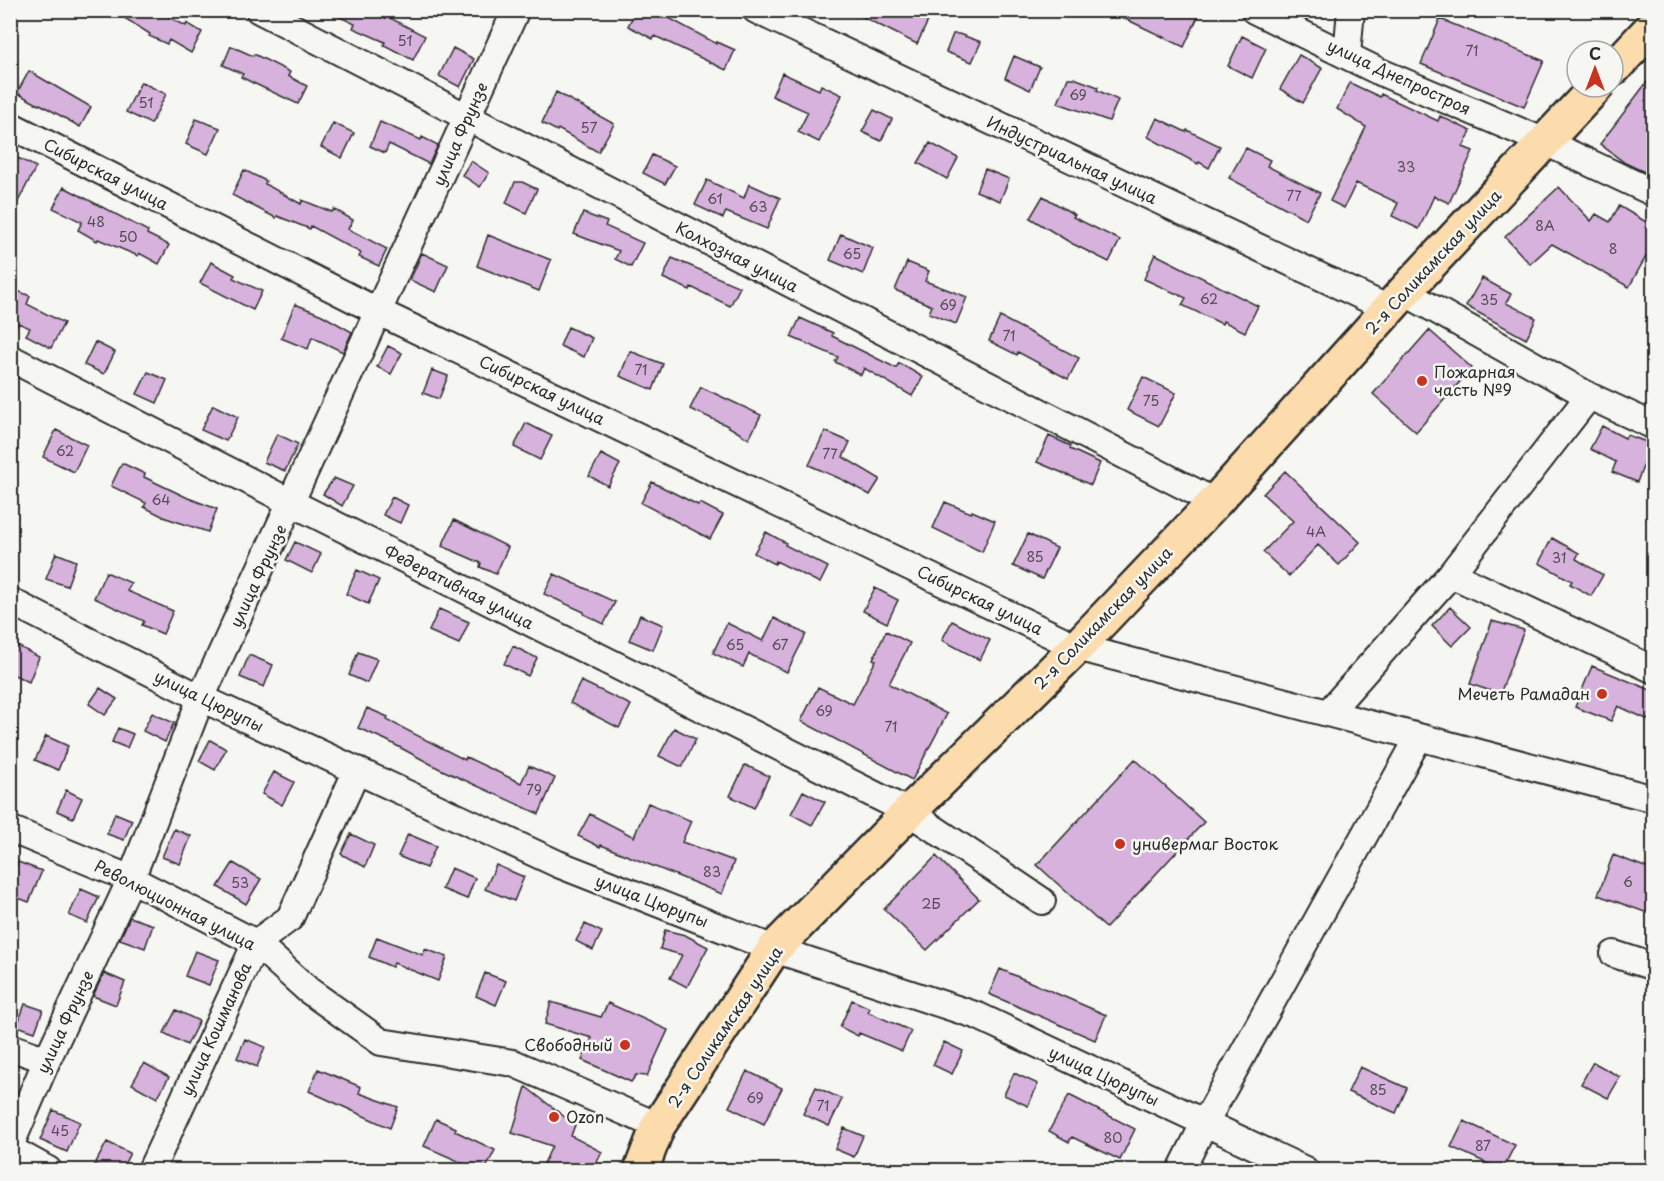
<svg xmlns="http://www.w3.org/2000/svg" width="1664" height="1181" font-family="'Playpen Sans',sans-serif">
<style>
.building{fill:#d6b2dd;stroke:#2b2b2b;stroke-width:1.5}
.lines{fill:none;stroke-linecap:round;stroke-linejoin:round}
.minor-casing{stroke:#2b2b2b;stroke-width:30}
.major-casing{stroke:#2b2b2b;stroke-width:38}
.minor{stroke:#f6f6f2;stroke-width:26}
.major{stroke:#fcdcac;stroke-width:33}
.poi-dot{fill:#c8321e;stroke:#f6f6f2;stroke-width:2}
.labels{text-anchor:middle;stroke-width:5;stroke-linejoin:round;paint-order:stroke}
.number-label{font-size:14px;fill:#564d58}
.street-label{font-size:16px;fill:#2b2b2b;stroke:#f6f6f2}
.poi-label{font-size:16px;fill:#2b2b2b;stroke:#f6f6f2;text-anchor:start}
</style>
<rect width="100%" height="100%" fill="#f6f6f2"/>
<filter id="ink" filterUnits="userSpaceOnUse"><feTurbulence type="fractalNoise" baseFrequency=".0167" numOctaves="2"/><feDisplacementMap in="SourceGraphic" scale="12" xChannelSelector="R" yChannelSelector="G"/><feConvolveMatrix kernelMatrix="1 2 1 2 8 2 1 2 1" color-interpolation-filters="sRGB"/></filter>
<g filter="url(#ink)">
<path class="building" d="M112,10H155L186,26L187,23L202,32L191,53L169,40L167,44L149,36L150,34Z
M325,10H391L388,17L425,36L413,60L384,45L385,42L353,28L355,24Z
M636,10H667L665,16L717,44V42L735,50L726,70L655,36L653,39L628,26Z
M849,10H906L928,21L917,44Z
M1107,10H1201L1184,47Z
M1440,19L1544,61L1524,107L1421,64Z
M953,34H959L981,42L972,62L946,52Z
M1242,36L1266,48L1252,78L1228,66Z
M231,46L253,56L254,54L290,72L288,76L307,86L298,104L251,82L241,77L243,74L223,65Z
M453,48L474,59L460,87L439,76Z
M1299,55L1322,68L1303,103L1280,89Z
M1014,56L1040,67L1030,90L1005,78Z
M29,71L91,107L80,127L40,104L39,105L17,93Z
M782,73L819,90L821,85L842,95L819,142L798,132L808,112L772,96Z
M1653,74V125L1646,135L1653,141V176L1625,163L1600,144Z
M1068,78H1074L1098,87L1097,90L1118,100L1109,121L1058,103Z
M141,82L166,94L151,124L126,112Z
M1350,83L1380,97L1381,94L1438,121L1440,116L1471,131L1463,147L1473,151L1449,203L1434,196L1419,229L1392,216L1398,203L1356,183L1344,208L1330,201L1366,127L1337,109Z
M556,92L614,124L598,152L558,129L557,131L542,123Z
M874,110L892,119L881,141L862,132Z
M1157,118L1186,132L1187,130L1220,146L1209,168L1199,162L1198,164L1148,137Z
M196,119L220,128L208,154L186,144Z
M380,122L421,140L422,137L438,145L429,164L389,144L385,153L370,146Z
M333,123L354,133L342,158L321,147Z
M930,143L958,158L947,179L918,163Z
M1246,148L1270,160L1267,166L1320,193L1306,219L1229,178Z
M10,154L36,167L10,217Z
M652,155L675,166L665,184L643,173Z
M471,161L489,173L480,187L462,175Z
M985,169L1009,179L1000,201L976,191Z
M244,170L266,181L265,184L301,204L302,200L332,212L334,209L353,220L348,229L387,249L379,266L359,257L361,253L311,226L310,229L277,216L276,218L232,195Z
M707,180L744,198L749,184L780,198L767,229L726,212L723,218L695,205Z
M515,182H522L537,189L526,213L506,203Z
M64,187L148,231L147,234L169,245L159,264L139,253L138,256L98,239L97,241L78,230L82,222L53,208Z
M1559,187L1591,221L1596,214L1610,222L1619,206L1653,226V244L1629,287L1552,244L1530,264L1505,237Z
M1043,196L1075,215L1073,217L1120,240L1109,262L1071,243L1030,218Z
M583,213L607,222L605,226L643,243L631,267L615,259L619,251L574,234Z
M841,234L873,248L863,274L830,260Z
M488,235L551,260L539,291L477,266Z
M422,253L448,265L436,292L410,280Z
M1155,254L1258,306L1245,332L1223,321L1222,324L1182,305L1186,298L1144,279Z
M672,258L740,287L730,306L691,287L690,290L663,278Z
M211,262L235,275L233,278L262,291L253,310L200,283Z
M907,262L929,271L925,281L967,297L956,324L929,313L932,306L895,290Z
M1482,278L1511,294L1506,303L1536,318L1526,339L1466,306Z
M10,288L30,296L27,304L64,323L51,348L26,335L30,328L18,323L10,340Z
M295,304L322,315L352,332L343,352L312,337L308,349L281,338Z
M1000,317L1079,358L1068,379L1018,352L1017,355L989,341Z
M800,318L833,333L832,336L896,368L899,363L923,377L912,396L864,368L861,375L835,362L838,357L791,337Z
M568,327L592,338L584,357L560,346Z
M1429,330L1472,368L1416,432L1373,394Z
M95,342L115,352L104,374L84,365Z
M388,346L402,353L391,374L377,367Z
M630,351L663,364L653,390L620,376Z
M432,370L448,376L439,399L423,393Z
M148,372L167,380L157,403L137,394Z
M1143,377L1176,393L1159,426L1127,410Z
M701,387L761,415L749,439L726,425L690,409Z
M213,405L238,417L226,441L201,430Z
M526,423L552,436L540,460L514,447Z
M1602,426L1625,438L1627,435L1652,444L1637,482L1612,472L1616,462L1590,449Z
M56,430L87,445L74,472L43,457Z
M825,431L850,442L843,457L880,479L870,495L843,480L809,465Z
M277,434L298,444L285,471L264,462Z
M1049,436L1071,446L1070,449L1100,463L1091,485L1037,462Z
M601,454L620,464L608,486L589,476Z
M122,463L145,474L144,477L188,498L217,509L208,532L166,518L144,507L146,503L111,486Z
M1285,471L1360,542L1339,565L1318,545L1289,576L1263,552L1293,521L1263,494Z
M334,478L353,486L342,506L323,494Z
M652,482L698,505L700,503L723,515L710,539L641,503Z
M392,497L408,505L400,523L383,515Z
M945,502L971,513L972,511L995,521L982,552L933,528Z
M454,520L508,547L496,574L480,567L481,563L442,546Z
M766,532L786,543L785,545L828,567L820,583L776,561L775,564L754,553Z
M1028,534L1057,548L1042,579L1013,566Z
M1552,538L1579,553L1576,559L1603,575L1591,596L1570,584L1572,581L1539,563Z
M295,542L321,554L312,573L286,560Z
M56,553L76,561L67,586L46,579Z
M357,570L379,580L368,604L346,594Z
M106,572L131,583L127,591L173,611L163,634L142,625L144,621L94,598Z
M554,574L615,602L604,624L584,614V612L544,594Z
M875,588L898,600L887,623L863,611Z
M1450,607L1471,627L1452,646L1432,626Z
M439,609L469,622L459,644L429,631Z
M640,615L663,625L653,650L629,640Z
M774,618L806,634L787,672L749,654L743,667L713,653L727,623L763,641Z
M952,621L990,640L980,660L942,640Z
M1492,621L1524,630L1500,694L1470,684Z
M886,631L910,643L889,684L947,714L912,780L801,721L818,687L853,704L876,660L873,659Z
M10,642L39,657L29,682L10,673Z
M513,646L537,658L528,676L504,664Z
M358,652L377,659L367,683L349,675Z
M249,655L273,665L264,687L240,677Z
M1592,666L1653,691V722L1618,706L1611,721L1575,707Z
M581,681L631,705L619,728L570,703Z
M100,688L117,699L105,715L89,704Z
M367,708L388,717L387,720L465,760L466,757L521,783L529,766L555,778L539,814L440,769L386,740L358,728Z
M152,713L174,723L165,742L143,731Z
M118,728L133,734L127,748L112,742Z
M674,728L696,739L682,767L659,756Z
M46,736L68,746L58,770L35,760Z
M210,740L226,749L215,770L199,761Z
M1135,759L1204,822L1106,928L1037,865Z
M745,765L769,776L754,808L730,796Z
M274,772L294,782L282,805L262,794Z
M66,790L82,798L73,818L57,811Z
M803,791L825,802L812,825L791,814Z
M648,803L691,821L682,842L734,861L722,894L601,845L600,847L578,836L590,814L634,837Z
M115,813L132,820L124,840L107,834Z
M174,829L191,836L180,864L162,857Z
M351,834L374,845L365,867L341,854Z
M408,834L436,846L426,868L398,856Z
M1613,855L1653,870V915L1598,895Z
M936,856L979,899L927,950L884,909Z
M18,862L42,871L29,902L10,895V879Z
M233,863L261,879L246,904L218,887Z
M496,865L524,877L514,901L485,889Z
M451,868L475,878L467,899L442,889Z
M81,889L99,897L87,923L69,915Z
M130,917L153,925L145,948L120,939Z
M585,924L602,932L593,950L576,941Z
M665,930L685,935L708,947L687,987L670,978L682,955L660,949Z
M377,937L423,955L425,949L447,957L438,981L394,963L392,967L369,957Z
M195,951L219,960L209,985L185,976Z
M1000,969L1106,1015L1095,1040L989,994Z
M104,973L125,982L116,1005L93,996Z
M485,973L506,981L496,1005L476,996Z
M852,1000L870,1008L868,1012L911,1031L902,1051L859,1033L858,1036L840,1027Z
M551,1002L601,1017L608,1003L668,1030L647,1076L636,1075L631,1082L582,1060L592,1038L545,1024Z
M25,1004L43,1010L35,1032L17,1026Z
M176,1010L199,1021L187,1045L164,1033Z
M245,1039L265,1047L257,1067L237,1058Z
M944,1042L963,1051L952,1074L933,1065Z
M1593,1062L1620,1077L1608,1098L1581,1084Z
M144,1063L169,1077L157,1098L132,1084Z
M1360,1067L1407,1088L1396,1113L1348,1092Z
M318,1069L361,1087L359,1093L398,1107L390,1128L309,1091Z
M747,1071L782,1088L764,1124L729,1107Z
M1014,1073L1038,1084L1028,1106L1004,1095Z
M526,1087L575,1125L571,1136L602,1152L593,1170H541L552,1146L512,1133Z
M816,1087L842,1099L829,1126L803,1114Z
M1069,1095L1135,1129L1120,1160L1072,1137L1069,1142L1049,1131Z
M53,1110L80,1122L67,1152L40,1140Z
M436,1119L456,1128L455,1131L495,1150L485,1170H459L463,1163L424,1146Z
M1464,1121L1515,1145L1502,1170L1451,1147Z
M844,1128L863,1136L854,1157L835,1149Z
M107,1142L130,1153L121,1170H103L94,1166Z"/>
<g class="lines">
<defs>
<path id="minor" d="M259,10L1215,502
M756,10L1389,309
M1254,10L1378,71L1545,142L1654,193
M1347,54L1351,10
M10,125L379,312L1077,647L1654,799
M1404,292L1589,396L1654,426
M10,358L292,503L909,812L1042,901
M1451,574L1654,670
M10,601L201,698L558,864L774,949L978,1016L1305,1170
M1328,713L1451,574L1589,396
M10,829L131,879L256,943L308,990L381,1042L513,1063L658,1126
M1614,954L1654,967
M10,1047L47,1060
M10,1146L47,1060L131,879L201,698L516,10
M10,1149L48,1170
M151,1170L256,943L290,918L357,770
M1181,1170L1204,1124L1419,737"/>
<path id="major" d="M1613,69L1654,25
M641,1170L658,1126L774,949L909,812L1077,647L1215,502L1404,292L1596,87"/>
</defs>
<use href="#minor" class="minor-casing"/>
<use href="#major" class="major-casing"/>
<use href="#minor" class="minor"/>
<use href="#major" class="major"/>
</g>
</g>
<g class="poi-dot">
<circle cx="1422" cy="381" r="6"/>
<circle cx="1602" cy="694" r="6"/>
<circle cx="1120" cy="844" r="6"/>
<circle cx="625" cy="1045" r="6"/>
<circle cx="554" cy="1117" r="6"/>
</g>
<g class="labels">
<g class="number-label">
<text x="405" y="46">51</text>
<text x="1472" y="56">71</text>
<text x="1078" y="100">69</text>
<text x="146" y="108">51</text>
<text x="589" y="133">57</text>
<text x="1406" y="172">33</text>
<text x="1294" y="201">77</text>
<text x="715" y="204">61</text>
<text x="758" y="212">63</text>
<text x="96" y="227">48</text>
<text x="1545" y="231">8А</text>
<text x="128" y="242">50</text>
<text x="1613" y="254">8</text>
<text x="852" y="259">65</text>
<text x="1209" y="304">62</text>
<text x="1489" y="305">35</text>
<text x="948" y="310">69</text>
<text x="1009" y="341">71</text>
<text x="641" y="375">71</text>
<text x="1151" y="406">75</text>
<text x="65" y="456">62</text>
<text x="830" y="459">77</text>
<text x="161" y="505">64</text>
<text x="1316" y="537">4А</text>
<text x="1035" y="562">85</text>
<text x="1559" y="563">31</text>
<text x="735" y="650">65</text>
<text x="780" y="650">67</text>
<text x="824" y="716">69</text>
<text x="891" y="732">71</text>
<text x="534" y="795">79</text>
<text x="712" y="877">83</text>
<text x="1628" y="887">6</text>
<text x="240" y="888">53</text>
<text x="931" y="909">2Б</text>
<text x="1378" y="1095">85</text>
<text x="755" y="1103">69</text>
<text x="823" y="1111">71</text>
<text x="60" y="1136">45</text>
<text x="1113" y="1143">80</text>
<text x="1483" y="1151">87</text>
</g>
<g class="street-label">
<text transform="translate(1399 77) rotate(25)" y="6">улица Днепростроя</text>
<text transform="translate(460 134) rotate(-66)" y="6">улица Фрунзе</text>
<text transform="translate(1072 160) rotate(25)" y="6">Индустриальная улица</text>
<text transform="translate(106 174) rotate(27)" y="6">Сибирская улица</text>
<text transform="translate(737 257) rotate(27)" y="6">Колхозная улица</text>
<text transform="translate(1433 262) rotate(-47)" y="6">2-я Соликамская улица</text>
<text transform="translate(542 390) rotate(26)" y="6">Сибирская улица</text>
<text transform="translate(258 576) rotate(-65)" y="6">улица Фрунзе</text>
<text transform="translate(459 587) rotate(27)" y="6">Федеративная улица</text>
<text transform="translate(980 600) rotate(26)" y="6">Сибирская улица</text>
<text transform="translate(1103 618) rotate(-46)" y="6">2-я Соликамская улица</text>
<text transform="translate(209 701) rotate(26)" y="6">улица Цюрупы</text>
<text transform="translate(652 901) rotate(21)" y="6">улица Цюрупы</text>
<text transform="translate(175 905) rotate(27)" y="6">Революционная улица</text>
<text transform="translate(65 1022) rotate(-65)" y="6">улица Фрунзе</text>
<text transform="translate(725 1027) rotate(-56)" y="6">2-я Соликамская улица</text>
<text transform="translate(216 1029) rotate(-65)" y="6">улица Кошманова</text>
<text transform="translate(1104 1076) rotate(25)" y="6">улица Цюрупы</text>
</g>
<g class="poi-label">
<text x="1434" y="378">Пожарная<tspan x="1434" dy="18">часть №9</tspan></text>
<text x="1590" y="700" text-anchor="end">Мечеть Рамадан</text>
<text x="1132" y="850">универмаг Восток</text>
<text x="613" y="1051" text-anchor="end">Свободный</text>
<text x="566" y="1123">Ozon</text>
</g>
</g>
<rect width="1664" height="1181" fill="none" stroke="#f6f6f2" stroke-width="36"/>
<rect x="18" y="18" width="1628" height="1145" fill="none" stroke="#2b2b2b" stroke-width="2" filter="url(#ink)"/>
<g transform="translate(1595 69)"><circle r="28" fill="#f6f6f2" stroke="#a5a5a2" stroke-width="1.5"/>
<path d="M0-4.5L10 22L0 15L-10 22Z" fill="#c8321e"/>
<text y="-9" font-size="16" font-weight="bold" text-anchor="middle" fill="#2b2b2b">С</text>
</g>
</svg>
